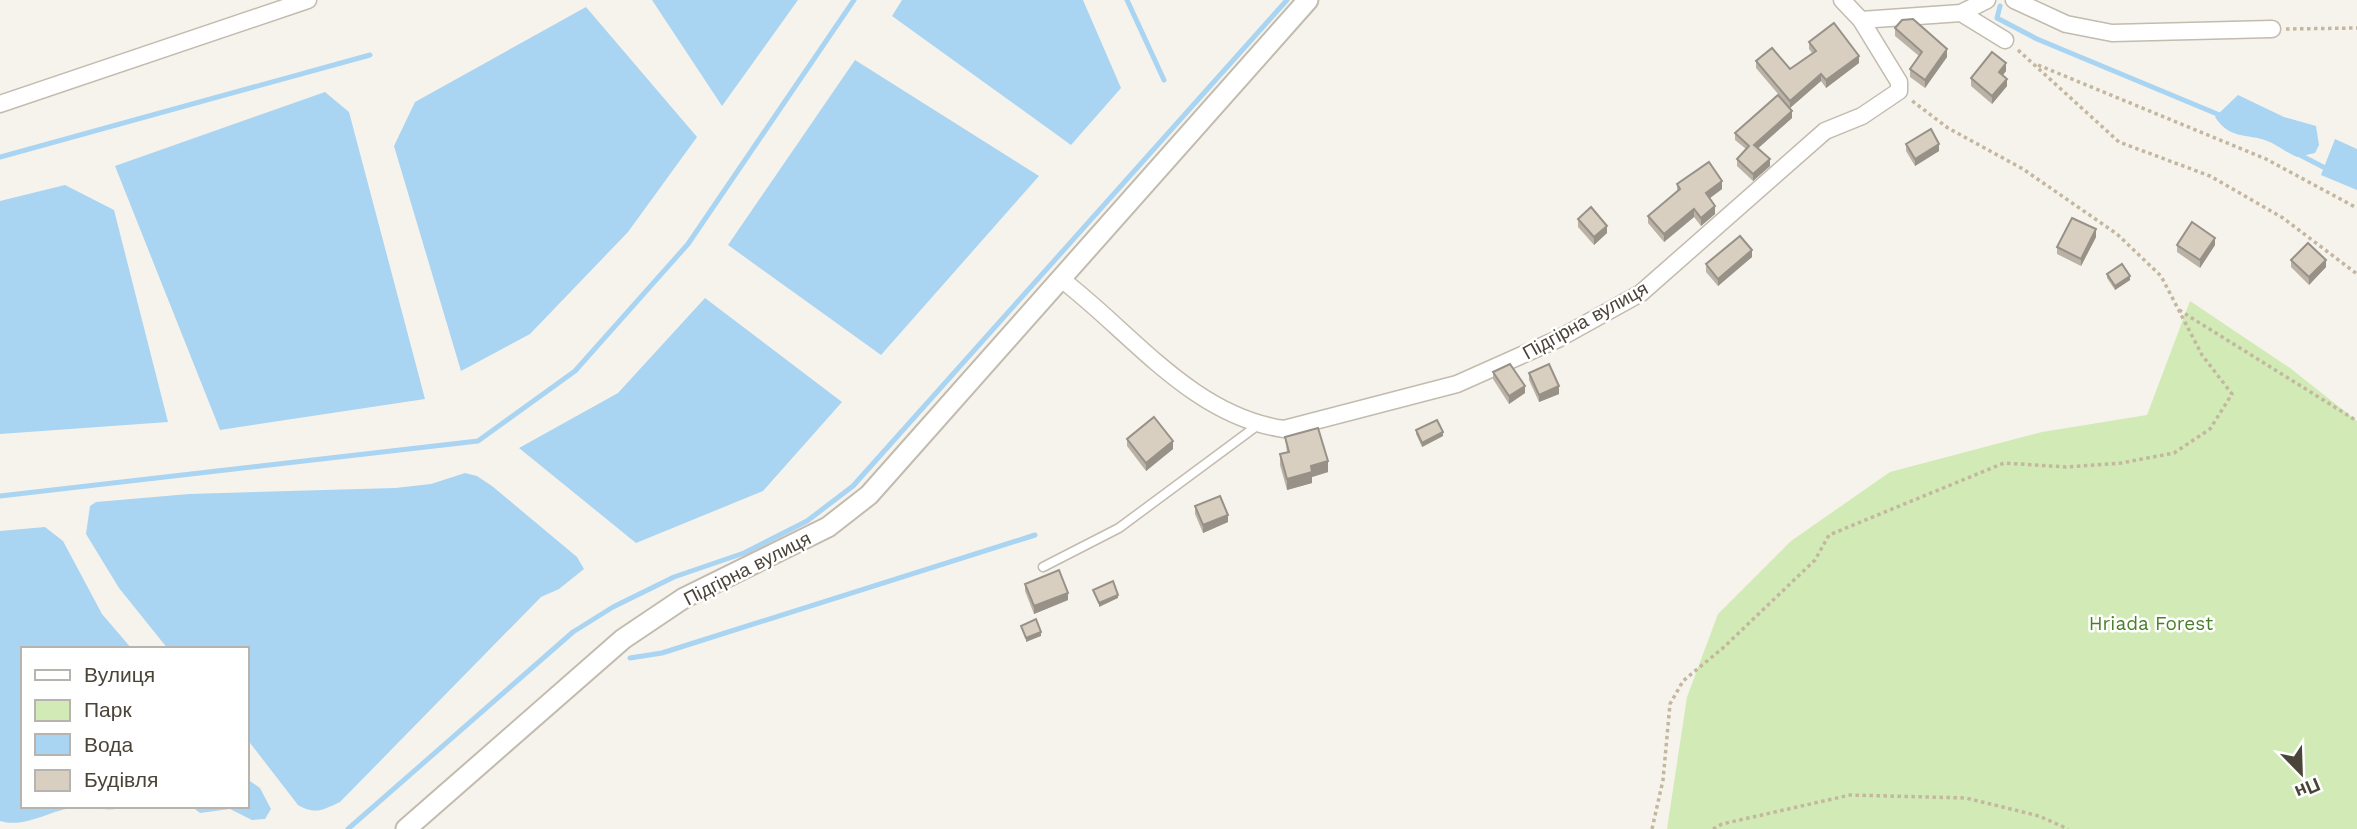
<svg xmlns="http://www.w3.org/2000/svg" width="2357" height="829" font-family="'Work Sans',sans-serif">
<style>
.green{fill:#d2eab5}
.water{fill:#a9d4f2}
.lines{fill:none;stroke-linecap:round;stroke-linejoin:round}
.stream{stroke:#a9d4f2;stroke-width:5}
.service-casing{stroke:#c2bbae;stroke-width:11}
.minor-casing{stroke:#c2bbae;stroke-width:19}
.tertiary-casing{stroke:#c2bbae;stroke-width:23}
.path{stroke:#c4b79f;stroke-width:3.5;stroke-dasharray:3.5 3.5;stroke-linecap:butt}
.service{stroke:#fff;stroke-width:8}
.minor{stroke:#fff;stroke-width:16}
.tertiary{stroke:#fff;stroke-width:19}
.wall{fill:#bab2a6}
.shaded-wall{fill:#979187}
.building{fill:#d8cfc1;stroke:#979187;stroke-width:2}
.labels{text-anchor:middle;stroke-width:5;stroke-linejoin:round;paint-order:stroke}
.street-label{font-size:19px;fill:#4b4439;stroke:#fff}
.park-label{font-size:19px;fill:#4a7f2a;stroke:#fff}
</style>
<rect width="100%" height="100%" fill="#f6f3ec"/>
<path class="green" d="M2190,301L2290,368L2357,421V829H1667L1687,697L1718,614L1791,541L1890,472L2042,432L2147,415Z"/>
<path class="water" d="M652,0H798L722,106Z
M902,0H1083L1121,88L1071,145L892,16Z
M586,7L697,137L628,232L530,334L461,371L394,146L415,102Z
M855,60L1039,176L881,355L728,245Z
M325,92L349,112L425,399L220,430L115,166Z
M2238,95L2284,117L2316,126L2319,145L2315,153L2297,157C2288,153 2281,148 2272,143C2251,132 2231,142 2215,117Z
M2335,139L2357,149V190L2321,175Z
M65,185L114,210L168,422L0,434V201Z
M705,298L842,402L763,491L636,543L519,448L618,393Z
M465,473L477,476L492,486L577,557L584,569L559,589L541,597L340,802C323,810 315,815 298,805L247,739V649H168L119,588L86,534L90,506L96,502L189,494L395,488L431,484Z
M45,527L63,541L102,614L132,649H23V806H129C107,813 100,807 80,807C52,808 27,829 0,821V531Z
M247,779L260,788L271,809L265,819L252,820L230,809L200,813L191,806H247Z"/>
<g class="lines">
<path class="stream" d="M1127,0L1164,80
M2000,6L1997,18L2037,39L2222,116
M2300,155L2329,170
M0,157L370,55
M0,496L478,441L575,371L688,244L854,0
M630,658L662,653L1035,535
M348,829L573,632L613,607L674,577L744,553L807,521L853,486L1287,0"/>
<defs>
<path id="service" d="M1043,567L1119,528L1258,425"/>
<path id="minor" d="M1842,0L1861,20L1961,13L2005,40
M2014,0L2066,24L2112,33L2272,29
M1961,13L1987,0
M0,104L308,0
M1061,279C1131,332 1192,416 1284,429L1457,384L1558,339L1641,293L1825,131L1862,116L1899,91V82L1861,20"/>
<path id="tertiary" d="M406,829L623,639L684,598L828,527L869,495L1308,0"/>
</defs>
<use href="#service" class="service-casing"/>
<use href="#minor" class="minor-casing"/>
<use href="#tertiary" class="tertiary-casing"/>
<path class="path" d="M2286,29L2357,28
M2018,50L2119,142L2210,176L2283,218L2357,274
M2038,65L2266,159L2357,208
M2179,310L2357,421
M1652,829L1663,780L1670,704L1683,681L1724,647L1815,560L1829,535L2004,463L2066,467L2121,463L2174,453L2210,429L2232,394L2202,355L2161,276L2117,234L2023,169L1948,128L1911,100
M1713,829L1722,824L1850,795L1966,798L2039,816L2068,829"/>
<use href="#service" class="service"/>
<use href="#minor" class="minor"/>
<use href="#tertiary" class="tertiary"/>
</g>
<path class="wall" d="M1895,28L1947,57L1925,88L1910,77V69L1919,56L1895,36Z
M1809,42L1859,63L1826,88L1821,81L1790,108L1756,68V61L1790,69L1812,53L1809,49Z
M2006,71L2003,75L2007,86L1992,104L1971,86V78Z
M1792,118L1758,148L1770,166L1753,181L1737,166V159L1746,149L1735,140V133Z
M1906,144L1939,151L1915,166L1906,151Z
M1677,184L1722,189L1710,198L1715,214L1701,226L1694,217L1664,242L1648,223V216L1677,191Z
M1578,219L1607,233L1594,245L1578,227Z
M2096,237L2081,266L2057,254V247Z
M2177,245H2215L2200,268L2177,252Z
M1752,257L1718,286L1706,272V264Z
M2291,260L2326,267L2309,285L2291,267Z
M2107,274L2130,280L2115,290L2107,278Z
M1493,372L1525,393L1509,404L1493,379Z
M1529,373L1559,394L1539,402L1529,380Z
M1416,430L1443,436L1422,447L1416,434Z
M1285,437L1328,472L1312,477V483L1287,490L1280,465V454L1287,452Z
M1127,439L1173,449L1146,471L1127,446Z
M1195,506L1228,522L1203,533L1195,514Z
M1025,584L1068,600L1034,614L1025,591Z"/>
<path class="shaded-wall" d="M1947,49V57L1925,88V80Z
M1859,56V63L1826,88V80Z
M2006,63V71L1999,80V72Z
M1821,74V81L1790,108V101Z
M2007,79V86L1992,104V96Z
M1792,111V118L1754,152V145Z
M1939,144V151L1915,166V159Z
M1770,159V166L1753,181V174Z
M1722,181V189L1706,201V193Z
M1715,206V214L1701,226V218Z
M1694,209V217L1664,242V234Z
M1607,226V233L1594,245V237Z
M2096,229V237L2081,266V259Z
M2215,238V245L2200,268V260Z
M1752,250V257L1718,286V279Z
M2326,260V267L2309,285V277Z
M2130,276V280L2115,290V286Z
M1525,386V393L1509,404V396Z
M1559,386V394L1539,402V395Z
M1443,432V436L1422,447V443Z
M1173,441V449L1146,471V463Z
M1328,461V472L1312,477V483L1287,490V479L1311,466Z
M1228,515V522L1203,533V525Z
M1068,593V600L1034,614V606Z
M1118,595V598L1099,607V603Z
M1041,632V636L1026,642V638Z"/>
<path class="building" d="M1913,19L1947,49L1925,80L1910,69L1922,52L1895,28L1902,20Z
M1834,23L1859,56L1826,80L1821,74L1790,101L1756,61L1772,48L1790,69L1816,51L1809,42Z
M1992,52L2006,63L1999,72L2007,79L1992,96L1971,78Z
M1778,95L1792,111L1754,145L1770,159L1753,174L1737,159L1749,146L1735,133Z
M1931,129L1939,144L1915,159L1906,144Z
M1709,162L1722,181L1706,193L1715,206L1701,218L1694,209L1664,234L1648,216L1680,189L1677,184Z
M1591,207L1607,226L1594,237L1578,219Z
M2072,218L2096,229L2081,259L2057,247Z
M2192,222L2215,238L2200,260L2177,245Z
M1740,236L1752,250L1718,279L1706,264Z
M2308,243L2326,260L2309,277L2291,260Z
M2122,264L2130,276L2115,286L2107,274Z
M1510,364L1525,386L1509,396L1493,372Z
M1549,364L1559,386L1539,395L1529,373Z
M1154,417L1173,441L1146,463L1127,439Z
M1437,420L1443,432L1422,443L1416,430Z
M1318,428L1328,461L1311,466L1312,472L1287,479L1280,454L1289,452L1285,437Z
M1220,496L1228,515L1203,525L1195,506Z
M1059,570L1068,593L1034,606L1025,584Z
M1113,581L1118,595L1099,603L1093,590Z
M1036,619L1041,632L1026,638L1021,626Z"/>
<g class="labels">
<g class="street-label">
<text transform="translate(1585 320) rotate(-29)" y="7">Підгірна вулиця</text>
<text transform="translate(747 568) rotate(-27)" y="7">Підгірна вулиця</text>
</g>
<g class="park-label">
<text x="2151" y="630">Hriada Forest</text>
</g>
</g>
<rect x="21" y="647" width="228" height="161" fill="#ffffff" stroke="#b7b4b0" stroke-width="2"/>
<rect x="35" y="670" width="35" height="10" fill="#ffffff" stroke="#b7b4b0" stroke-width="2"/>
<text x="84" y="682" font-size="21" fill="#4b4439">Вулиця</text>
<rect x="35" y="700" width="35" height="21" fill="#d2eab5" stroke="#b7b4b0" stroke-width="2"/>
<text x="84" y="717" font-size="21" fill="#4b4439">Парк</text>
<rect x="35" y="734" width="35" height="21" fill="#a9d4f2" stroke="#b7b4b0" stroke-width="2"/>
<text x="84" y="752" font-size="21" fill="#4b4439">Вода</text>
<rect x="35" y="770" width="35" height="21" fill="#d8cfc1" stroke="#b7b4b0" stroke-width="2"/>
<text x="84" y="787" font-size="21" fill="#4b4439">Будівля</text>
<g transform="translate(2301 773) rotate(157)" stroke="#ffffff" stroke-width="5" paint-order="stroke">
<path d="M0-5L12 26L0 18L-12 26Z" fill="#4b4439"/>
<text y="-10" font-size="19" font-weight="bold" text-anchor="middle" fill="#4b4439">Пн</text>
</g>
</svg>
